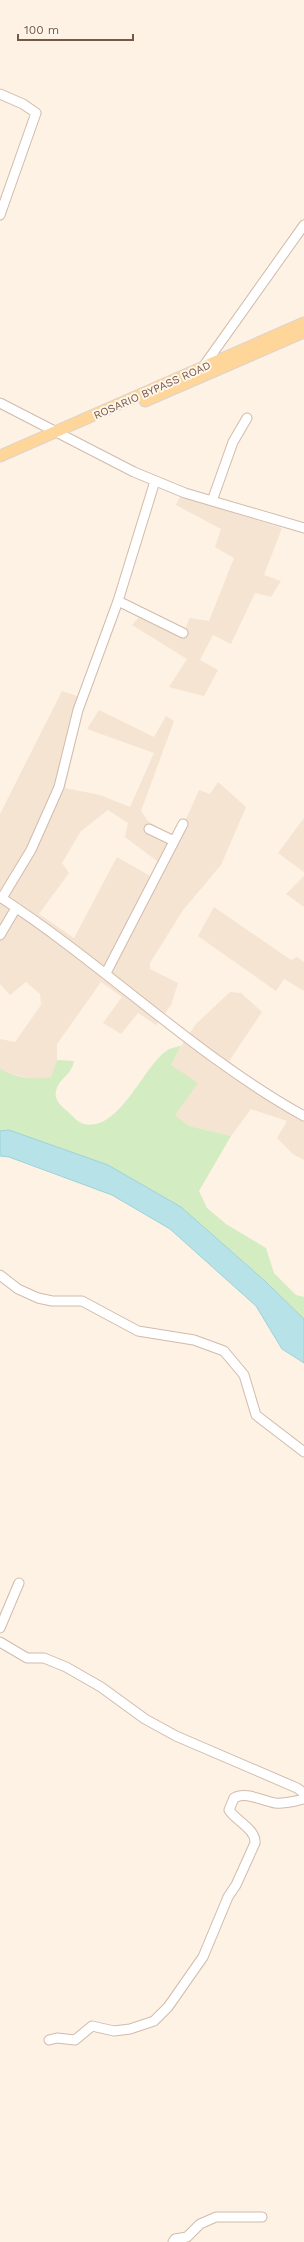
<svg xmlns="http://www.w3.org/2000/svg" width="304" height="2242" font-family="'Work Sans',sans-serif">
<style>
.residential{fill:#f5e4d1;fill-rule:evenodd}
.green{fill:#d4ecc1}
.water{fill:#b7e2e8;stroke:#9dd3da}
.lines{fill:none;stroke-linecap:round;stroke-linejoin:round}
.minor-casing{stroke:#d1bbac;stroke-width:11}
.major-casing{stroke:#dcd3cf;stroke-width:13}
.minor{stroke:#fff;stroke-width:9}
.major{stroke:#ffd699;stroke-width:11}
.labels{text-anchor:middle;stroke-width:4;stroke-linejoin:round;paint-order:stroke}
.street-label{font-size:11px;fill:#775748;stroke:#fff6eb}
</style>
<rect width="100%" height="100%" fill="#fdf2e3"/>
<path class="residential" d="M180,496L282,528L264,575L281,581L271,597L255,593L231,644L213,635L200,660L218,670L204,696L169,687L187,659L132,625L144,612L185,629L190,618L209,621L234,558L215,547L221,529L176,505Z
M62,691L86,699L65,788L100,795L130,807L154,753L87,729L99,710L154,737L166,716L174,721L141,811L148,821L177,840L199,790L210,794L218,782L246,807L221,865L183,910L150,963V969L178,983L171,1005L156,1025L138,1013L121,1034L103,1023L122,997L101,982L57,1044V1060L51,1078L39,1080L6,1073L0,1068V1039L15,1042L41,1005L40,994L26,982L10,995L0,984V814ZM108,810L128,823L125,837L157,861L150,876L117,857L74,938L39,914L69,873L62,863L81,831Z
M304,818V872L278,853Z
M304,876V907L286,894Z
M214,907L291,960L297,957L304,962V991L284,979L276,991L198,936Z
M230,992L241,993L262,1012L229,1061L275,1095L304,1112V1160L293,1154L277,1138L287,1121L251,1109L231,1136L189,1126L174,1115L171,1065L181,1046L196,1024Z"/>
<path class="green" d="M181,1046L171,1065L198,1083L175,1115L189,1126L231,1136L199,1191L207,1208L226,1224L266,1248L274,1273L296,1295L304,1297V1319L266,1282L181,1207L108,1165L9,1130L0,1131V1068C13,1078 35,1080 51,1077L57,1060L74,1061C71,1076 59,1078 56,1091C54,1100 61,1106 67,1111C72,1115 78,1123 84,1124C119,1132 142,1069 166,1051C170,1048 176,1047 181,1046Z"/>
<path class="water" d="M9,1130L108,1165L181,1207L266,1282L304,1319V1363L282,1349L256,1306L170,1229L112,1195L9,1157L0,1156V1131Z"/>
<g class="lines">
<defs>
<path id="minor" d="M0,94L23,104L36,113L0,215
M203,367L304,225
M0,403L134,472L185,493L304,528
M212,501L233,442L247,418
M118,601L183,633
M149,829L174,841
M0,897C105,965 194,1055 304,1116
M2,898L31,850L59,787L78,710L118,601L155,481
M0,935L16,908
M106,973L183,824
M0,1275L18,1289L38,1298L52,1301H82L138,1331L194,1340L224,1351L244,1375L256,1415L304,1452
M0,1628L19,1583
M0,1642L27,1658H44L66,1667L101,1687L145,1719L176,1736L297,1788L304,1793
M49,2040L57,2038L75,2040L92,2026L114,2031L130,2029L154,2021L168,2007L203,1957L228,1897L236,1885L255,1843C256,1829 236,1821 229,1810L234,1798C246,1791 262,1801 275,1803C286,1804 294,1801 304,1799
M173,2242L175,2239L187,2237L200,2224L216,2217H262"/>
<path id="major" d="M145,401L304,332
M0,456L304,323"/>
</defs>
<use href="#minor" class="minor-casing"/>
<use href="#major" class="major-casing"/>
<use href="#minor" class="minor"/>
<use href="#major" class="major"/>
</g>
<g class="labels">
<g class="street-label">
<text transform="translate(152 390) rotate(-24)" y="4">ROSARIO BYPASS ROAD</text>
</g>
</g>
<path d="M18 34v6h115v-6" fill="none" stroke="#775748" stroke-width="2"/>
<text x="24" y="34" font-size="12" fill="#775748" stroke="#fff6eb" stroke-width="3" paint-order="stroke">100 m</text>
</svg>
